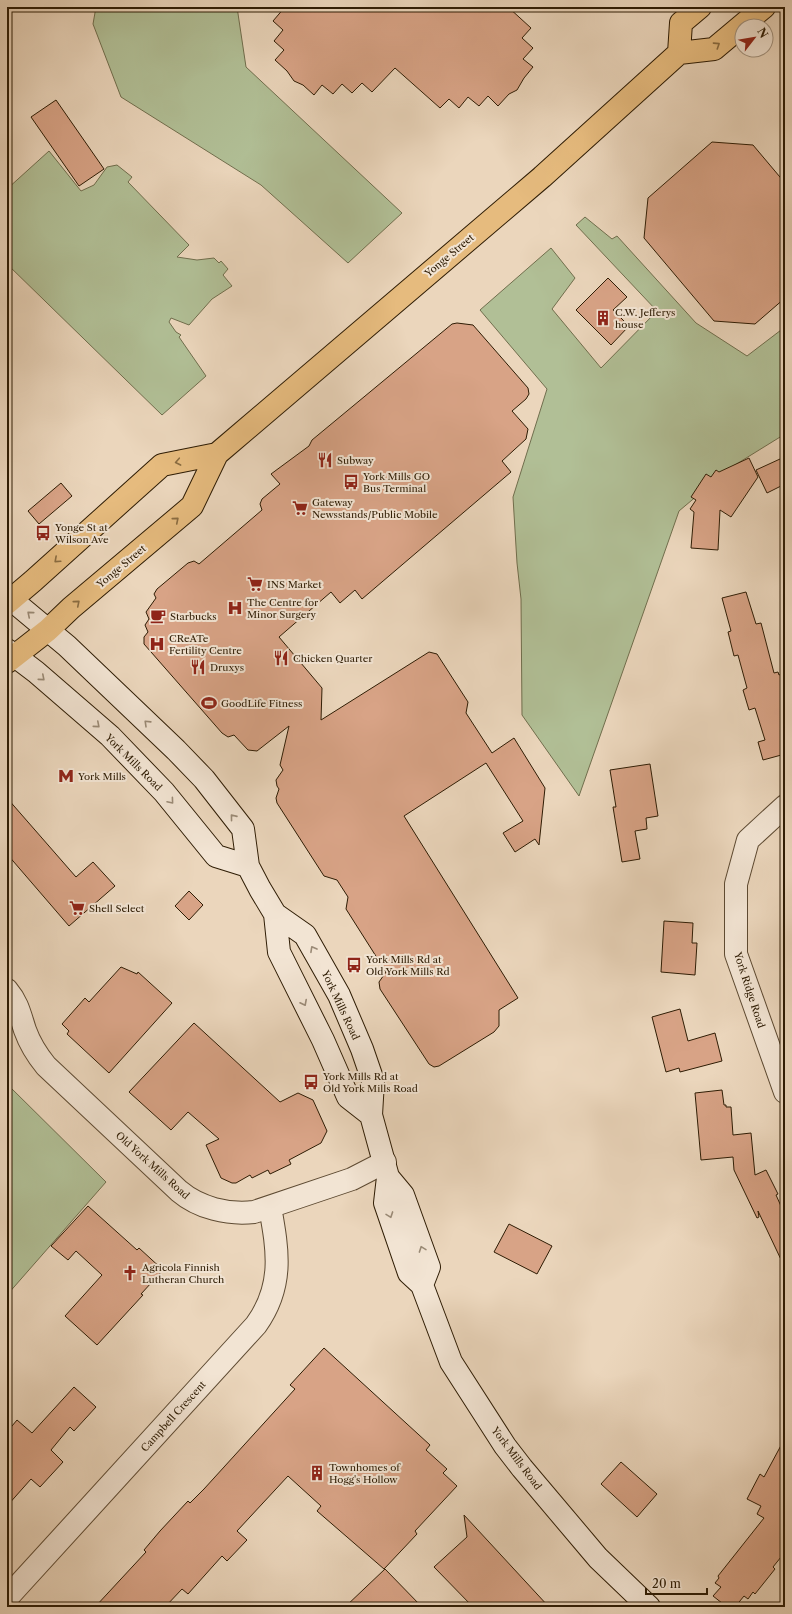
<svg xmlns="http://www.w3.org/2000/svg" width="792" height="1614" font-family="'Libre Caslon Text',serif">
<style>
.green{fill:#b1bf96;stroke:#706e4d}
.building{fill:#d8a386;stroke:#2e1c04}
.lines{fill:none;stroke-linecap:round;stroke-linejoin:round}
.street-casing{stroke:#5d4a32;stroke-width:24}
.secondary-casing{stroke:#2e1c04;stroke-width:24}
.primary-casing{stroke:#2e1c04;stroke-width:24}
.street{stroke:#f2e4d3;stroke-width:22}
.secondary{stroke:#f2e4d3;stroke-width:22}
.primary{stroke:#e6bb7e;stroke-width:22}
.oneway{stroke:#8a6c41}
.oneway2{stroke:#9a8a76}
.labels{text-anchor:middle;stroke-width:4;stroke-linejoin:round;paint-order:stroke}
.street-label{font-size:10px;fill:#2e1c04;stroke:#f2e4d3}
.poi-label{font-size:10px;fill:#2e1c04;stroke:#f2e4d3;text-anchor:start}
</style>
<rect width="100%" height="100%" fill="#ebd6bc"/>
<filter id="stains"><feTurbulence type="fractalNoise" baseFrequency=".005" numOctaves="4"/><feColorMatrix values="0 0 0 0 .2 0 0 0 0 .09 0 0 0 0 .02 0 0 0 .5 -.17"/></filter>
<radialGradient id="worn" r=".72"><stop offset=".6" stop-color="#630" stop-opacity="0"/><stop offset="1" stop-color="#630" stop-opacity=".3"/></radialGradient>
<path class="green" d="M96,7H237L246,67L402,213L348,263L261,185L121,97L93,24Z
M49,151L81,191L94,185L107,167L117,165L132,177L128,182L189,245L177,257L197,260L214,258L219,263L221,261L228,269L223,275L232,286L212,299L189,325L171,318L169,322L176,332L181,335L179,337L206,376L162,415L7,264V189Z
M585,217L612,239L617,236L696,323L747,356L785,327V434L730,468L679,511L579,796L522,715L521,599L517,563L513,497L547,389L480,310L551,248L575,278L552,309L601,368L657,311L576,225Z
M7,1084L106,1182L7,1295Z"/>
<path class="building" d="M285,7H508L531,28L522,38L533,48L523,59L533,67L524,78L517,90L509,94L498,106L488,96L479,106L468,97L459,108L449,99L440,108L395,68L372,92L362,83L352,93L342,84L333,94L322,85L314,95L303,85L294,81L287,71L275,60L284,50L274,41L283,30L273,21Z
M56,100L104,169L79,186L31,117Z
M712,142L753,145L785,183V298L755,324L714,321L644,238L648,198Z
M608,278L627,297L613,310L629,326L611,345L576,310Z
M457,323L473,325L528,388L529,394L526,399L512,411L528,429L526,439L502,461L511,472L362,599L355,590L340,603L331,592L279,637L322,688L321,720L429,652L437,654L468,702L466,713L492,753L514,738L545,788L539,845L535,839L515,852L503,833L523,821L486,763L404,816L518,998L499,1010V1026L494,1032L439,1066L434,1067L429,1064L380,989L379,982L386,972L346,909L348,897L337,880L324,876L277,803L276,798L279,789L277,786L276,780L283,770L280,765L289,726L257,751L248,750L234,735L228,737L222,733L144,644V637L148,632L145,625L149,619L146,612L156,598L154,594L157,589L188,563L194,561L199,564L262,510L260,504L262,499L280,484L271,474L309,446L312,440L452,324Z
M749,458L758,477L731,517L720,510L718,550L691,548L694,512L690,509L696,500L691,497L706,474L711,477L716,470L719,472Z
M780,459L785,469V484L767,493L756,470Z
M61,483L72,496L39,524L28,511Z
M746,592L756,624L761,623L774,673L778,672L779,675L785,673V754L763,760L758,742L765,740L755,708L749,710L743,690L747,688L738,655L734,656L728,632L731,631L722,598Z
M650,764L658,816L646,818L647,829L635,831L640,859L622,862L613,807H616L610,770Z
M7,798L76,877L93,862L115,886L69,926L7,854Z
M189,891L203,905L189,920L175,906Z
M664,921L693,923L692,943H697L695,975L661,972Z
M121,967L137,974L138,972L172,1003L109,1073L67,1034L69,1031L62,1024L85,998L89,1002Z
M680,1009L688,1041L715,1033L722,1061L680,1072L679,1068L666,1072L652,1017Z
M194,1023L280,1102L298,1093L313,1100L327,1131L321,1143L289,1160L291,1164L270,1174L268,1170L252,1178L250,1175L236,1183H232L221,1178L206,1145L219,1139L188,1112L171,1130L129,1092Z
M722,1090L724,1105H726V1107H731L733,1135L751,1133L755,1175L766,1170L778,1194L776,1195L785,1215V1268L758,1211L759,1217L757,1218L734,1170L733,1157L701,1160L695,1093Z
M88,1206L137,1250L139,1248L163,1270L141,1294L143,1295L97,1345L65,1316L102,1275L76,1251L68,1260L51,1246Z
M509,1224L552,1246L537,1274L494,1252Z
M324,1348L430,1445L426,1450L447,1469L443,1473L457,1486L415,1531L417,1534L384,1569L317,1511L321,1506L288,1476L237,1531L247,1540L227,1561L222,1556L188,1594L182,1589L165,1607H95L146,1552L144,1550L160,1531L188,1501L190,1503L204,1489L295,1389L290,1385Z
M74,1387L96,1407L74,1431L70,1427L51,1450L63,1462L40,1487L31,1479L7,1506V1432L17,1420L32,1433Z
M785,1438V1552L773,1567L775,1569L755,1594L753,1592L748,1599L744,1596L735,1607H727L713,1596L721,1587L715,1583L719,1578L718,1576L764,1518L757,1514L761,1506L747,1499L760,1474L764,1477Z
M621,1462L657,1494L637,1517L601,1484Z
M464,1515L549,1607H473L434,1567L467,1537Z
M385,1569L422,1607H345Z"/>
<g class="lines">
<defs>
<path id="street" d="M785,806L748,840L736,884V954L785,1092
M7,990C18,1003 20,1015 25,1030C30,1044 37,1055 46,1066L179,1191C199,1208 228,1215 254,1212L352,1179L385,1162
M7,1598L256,1325C284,1286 278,1251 270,1207"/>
<path id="secondary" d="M7,596L67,646L176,750L204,779L243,829L248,866L260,889L275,914L305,935L339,995L362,1049L373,1081L371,1115L388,1177L385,1203L409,1273L422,1285L451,1362L505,1446L522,1468L598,1558L649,1607
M7,650L36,672L110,736L164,792L216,856L248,866
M275,914L279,952L323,1040L348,1097L371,1115
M388,1177L403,1195L429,1267L422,1285"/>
<path id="primary" d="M679,53L681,23L700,7
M7,603L33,581L162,465L217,454
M7,662L48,630L71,608L192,506L217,454L542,177L679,53L714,49L764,7"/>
</defs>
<use href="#street" class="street-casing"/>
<use href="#secondary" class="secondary-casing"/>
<use href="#primary" class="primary-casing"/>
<use href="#street" class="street"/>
<use href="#secondary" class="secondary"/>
<use href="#primary" class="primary"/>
</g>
<defs><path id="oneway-chevron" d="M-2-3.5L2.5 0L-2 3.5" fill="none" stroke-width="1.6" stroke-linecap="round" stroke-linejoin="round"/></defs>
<g class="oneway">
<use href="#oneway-chevron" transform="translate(717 45) rotate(-33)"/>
<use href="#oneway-chevron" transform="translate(178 462) rotate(169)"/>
<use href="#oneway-chevron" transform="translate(176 520) rotate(-40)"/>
<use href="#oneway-chevron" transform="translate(57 560) rotate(138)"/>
<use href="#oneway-chevron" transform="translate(77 603) rotate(-40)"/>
</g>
<g class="oneway2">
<use href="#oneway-chevron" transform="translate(30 614) rotate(-140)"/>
<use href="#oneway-chevron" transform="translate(42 678) rotate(41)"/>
<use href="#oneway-chevron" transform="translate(147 723) rotate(-136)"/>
<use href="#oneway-chevron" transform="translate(97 725) rotate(41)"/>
<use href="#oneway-chevron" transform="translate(171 801) rotate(50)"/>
<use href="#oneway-chevron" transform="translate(233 817) rotate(-129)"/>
<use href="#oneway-chevron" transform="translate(313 949) rotate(-119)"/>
<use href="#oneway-chevron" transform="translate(304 1003) rotate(63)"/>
<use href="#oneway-chevron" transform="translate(390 1215) rotate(70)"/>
<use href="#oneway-chevron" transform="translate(422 1249) rotate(-110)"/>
</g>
<defs>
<symbol id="building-bare" viewBox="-9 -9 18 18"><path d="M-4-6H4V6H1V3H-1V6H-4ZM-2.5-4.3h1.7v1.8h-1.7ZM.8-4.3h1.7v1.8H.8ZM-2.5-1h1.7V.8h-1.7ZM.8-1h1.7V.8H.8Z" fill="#8f2418" stroke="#f2e4d3" stroke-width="2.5" paint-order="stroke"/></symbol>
<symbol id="restaurant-bare" viewBox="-9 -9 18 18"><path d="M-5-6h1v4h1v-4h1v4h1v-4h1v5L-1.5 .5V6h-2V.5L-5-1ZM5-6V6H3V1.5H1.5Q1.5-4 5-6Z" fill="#8f2418" stroke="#f2e4d3" stroke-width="2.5" paint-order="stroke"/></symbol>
<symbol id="bus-bare" viewBox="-9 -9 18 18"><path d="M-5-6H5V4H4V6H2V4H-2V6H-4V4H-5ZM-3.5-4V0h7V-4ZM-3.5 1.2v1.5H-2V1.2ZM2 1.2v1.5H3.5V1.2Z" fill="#8f2418" stroke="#f2e4d3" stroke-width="2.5" paint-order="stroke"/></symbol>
<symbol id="supermarket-bare" viewBox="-9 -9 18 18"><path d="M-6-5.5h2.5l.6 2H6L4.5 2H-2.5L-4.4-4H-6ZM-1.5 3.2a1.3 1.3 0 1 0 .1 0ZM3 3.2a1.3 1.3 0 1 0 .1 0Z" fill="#8f2418" stroke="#f2e4d3" stroke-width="2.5" paint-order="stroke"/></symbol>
<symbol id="hospital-bare" viewBox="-9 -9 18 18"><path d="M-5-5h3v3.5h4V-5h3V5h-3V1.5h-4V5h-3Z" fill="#8f2418" stroke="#f2e4d3" stroke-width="2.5" paint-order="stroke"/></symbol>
<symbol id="cafe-bare" viewBox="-9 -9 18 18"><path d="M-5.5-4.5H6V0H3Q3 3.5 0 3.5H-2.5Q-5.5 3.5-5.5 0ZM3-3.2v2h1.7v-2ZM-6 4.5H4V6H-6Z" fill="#8f2418" stroke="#f2e4d3" stroke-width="2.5" paint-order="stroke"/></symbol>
<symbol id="stadium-bare" viewBox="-9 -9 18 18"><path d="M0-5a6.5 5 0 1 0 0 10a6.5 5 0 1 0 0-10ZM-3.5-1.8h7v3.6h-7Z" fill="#8f2418" stroke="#f2e4d3" stroke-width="2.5" paint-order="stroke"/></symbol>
<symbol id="metro-bare" viewBox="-9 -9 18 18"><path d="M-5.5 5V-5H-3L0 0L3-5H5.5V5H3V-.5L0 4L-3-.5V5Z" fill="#8f2418" stroke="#f2e4d3" stroke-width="2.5" paint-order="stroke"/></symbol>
<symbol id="church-bare" viewBox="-9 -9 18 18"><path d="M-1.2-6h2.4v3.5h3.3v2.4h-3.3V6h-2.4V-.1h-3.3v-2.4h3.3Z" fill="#8f2418" stroke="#f2e4d3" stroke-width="2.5" paint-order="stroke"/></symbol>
</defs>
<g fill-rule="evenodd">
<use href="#building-bare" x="592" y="307" width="22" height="22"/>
<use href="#restaurant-bare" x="314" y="449" width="22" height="22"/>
<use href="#bus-bare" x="340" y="471" width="22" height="22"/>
<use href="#supermarket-bare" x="289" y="497" width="22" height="22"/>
<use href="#bus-bare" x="32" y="522" width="22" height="22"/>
<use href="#supermarket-bare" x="244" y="573" width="22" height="22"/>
<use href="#hospital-bare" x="224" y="597" width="22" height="22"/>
<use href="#cafe-bare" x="147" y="605" width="22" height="22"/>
<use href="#hospital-bare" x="146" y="633" width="22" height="22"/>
<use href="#restaurant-bare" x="270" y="647" width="22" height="22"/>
<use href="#restaurant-bare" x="187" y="656" width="22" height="22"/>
<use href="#stadium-bare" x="198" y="692" width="22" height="22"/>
<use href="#metro-bare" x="55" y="765" width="22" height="22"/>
<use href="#supermarket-bare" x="66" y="897" width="22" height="22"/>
<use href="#bus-bare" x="343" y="954" width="22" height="22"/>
<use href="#bus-bare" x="300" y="1071" width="22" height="22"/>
<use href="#church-bare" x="119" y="1262" width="22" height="22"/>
<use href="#building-bare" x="306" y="1462" width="22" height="22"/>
</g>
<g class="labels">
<g class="street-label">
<text transform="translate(449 255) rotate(-40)" y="4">Yonge Street</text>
<text transform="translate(121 566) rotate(-40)" y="4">Yonge Street</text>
<text transform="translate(134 762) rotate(45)" y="4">York Mills Road</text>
<text transform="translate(750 990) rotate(72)" y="4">York Ridge Road</text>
<text transform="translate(341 1005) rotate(65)" y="4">York Mills Road</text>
<text transform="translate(153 1165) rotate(42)" y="4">Old York Mills Road</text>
<text transform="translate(173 1416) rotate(-48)" y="4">Campbell Crescent</text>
<text transform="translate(517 1458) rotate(53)" y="4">York Mills Road</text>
</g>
<g class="poi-label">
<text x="615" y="316">C.W. Jefferys<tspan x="615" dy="12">house</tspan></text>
<text x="337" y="464">Subway</text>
<text x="363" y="480">York Mills GO<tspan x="363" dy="12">Bus Terminal</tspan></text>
<text x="312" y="506">Gateway<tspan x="312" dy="12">Newsstands/Public Mobile</tspan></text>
<text x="55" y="531">Yonge St at<tspan x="55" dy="12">Wilson Ave</tspan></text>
<text x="267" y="588">INS Market</text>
<text x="247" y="606">The Centre for<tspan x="247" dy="12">Minor Surgery</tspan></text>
<text x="170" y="620">Starbucks</text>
<text x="169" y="642">CReATe<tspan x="169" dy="12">Fertility Centre</tspan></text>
<text x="293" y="662">Chicken Quarter</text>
<text x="210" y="671">Druxys</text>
<text x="221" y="707">GoodLife Fitness</text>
<text x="78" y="780">York Mills</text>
<text x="89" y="912">Shell Select</text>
<text x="366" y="963">York Mills Rd at<tspan x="366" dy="12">Old York Mills Rd</tspan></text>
<text x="323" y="1080">York Mills Rd at<tspan x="323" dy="12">Old York Mills Road</tspan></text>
<text x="142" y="1271">Agricola Finnish<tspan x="142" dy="12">Lutheran Church</tspan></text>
<text x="329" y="1471">Townhomes of<tspan x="329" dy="12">Hogg's Hollow</tspan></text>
</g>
</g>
<rect width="792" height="1614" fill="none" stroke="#ebd6bc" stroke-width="24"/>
<rect x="8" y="8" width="776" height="1598" fill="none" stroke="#2e1c04" stroke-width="2"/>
<rect x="12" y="12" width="768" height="1590" fill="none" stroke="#2e1c04"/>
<g transform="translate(754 38) rotate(59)"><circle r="19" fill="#f2e4d3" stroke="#a49480"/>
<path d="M0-3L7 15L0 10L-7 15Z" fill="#8f2418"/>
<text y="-6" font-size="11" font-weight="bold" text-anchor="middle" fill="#2e1c04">N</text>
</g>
<path d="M646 1588v6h61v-6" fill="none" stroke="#2e1c04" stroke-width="2"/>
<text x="652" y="1588" font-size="12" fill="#2e1c04" stroke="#f2e4d3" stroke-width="3" paint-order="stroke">20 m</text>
<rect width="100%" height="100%" filter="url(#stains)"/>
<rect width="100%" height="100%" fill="url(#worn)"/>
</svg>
